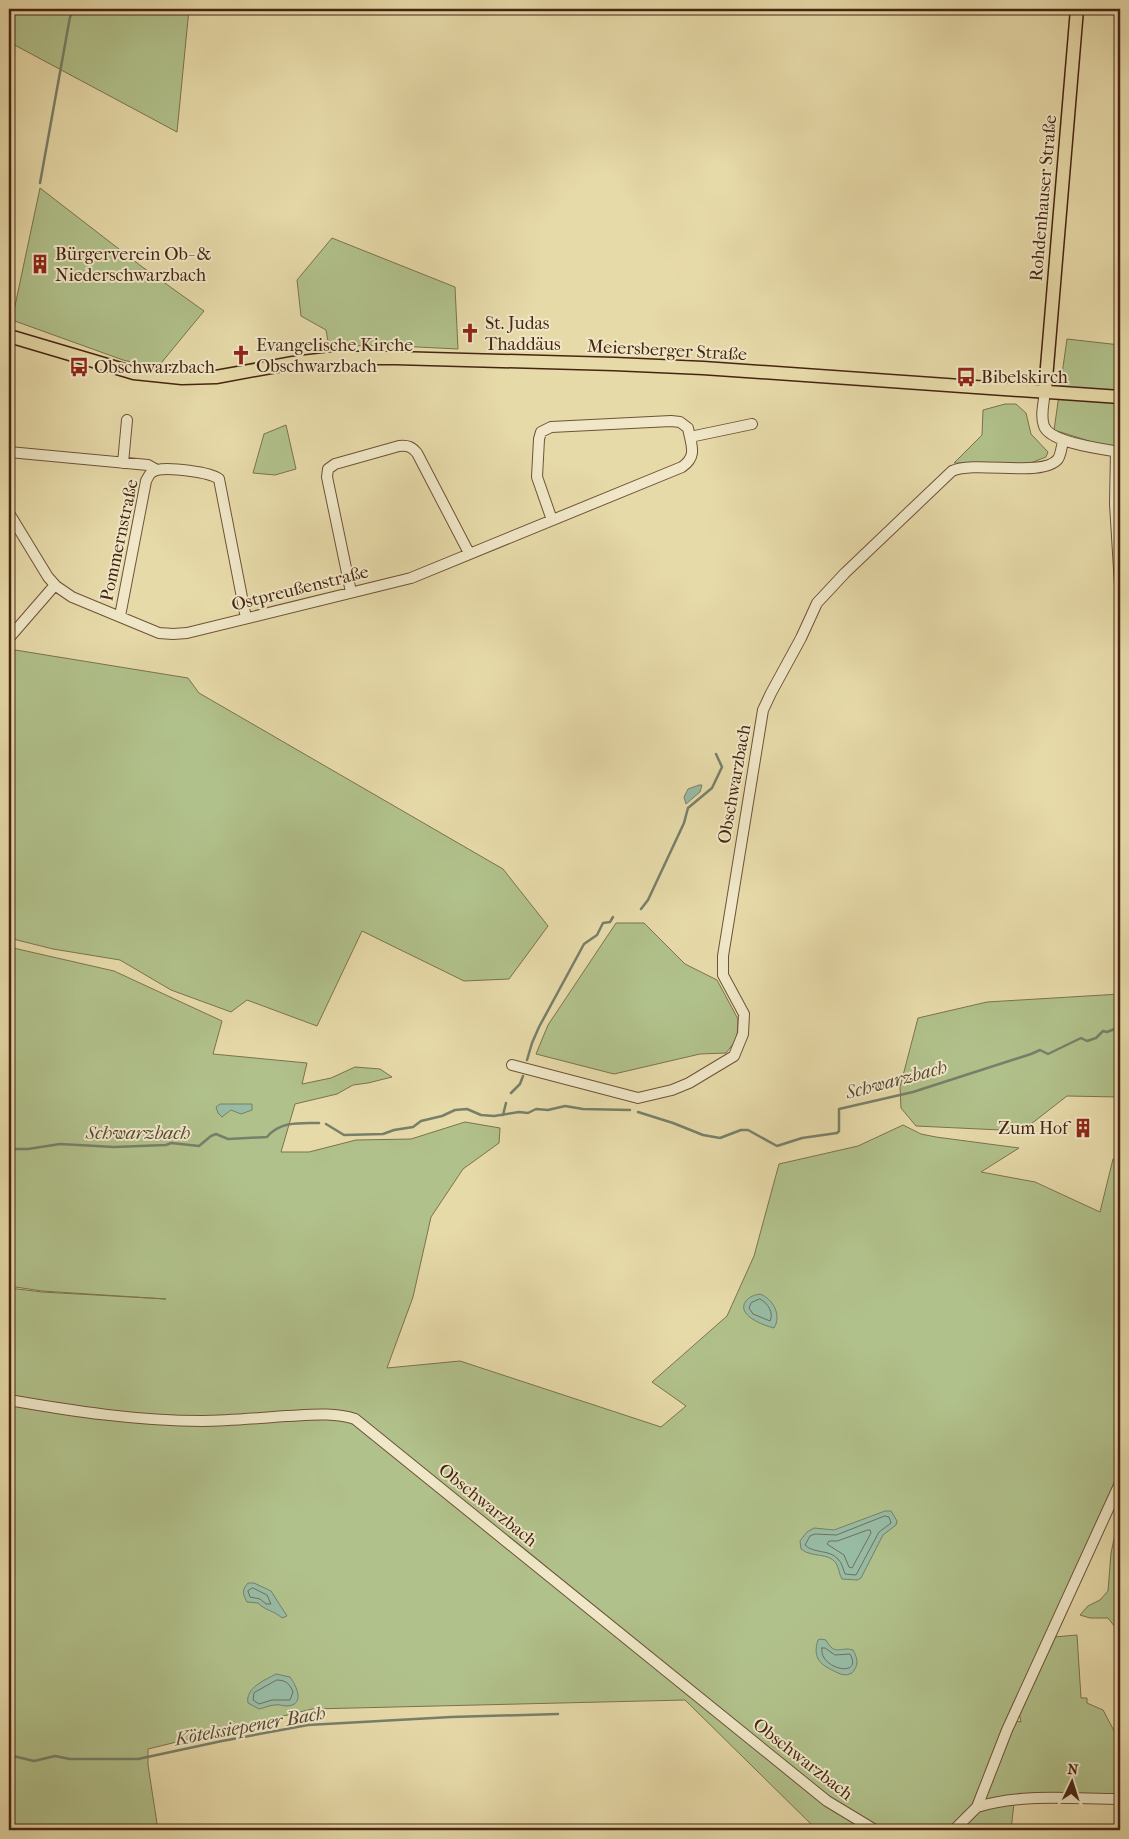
<svg xmlns="http://www.w3.org/2000/svg" width="1129" height="1839" font-family="'IM FELL French Canon',serif">
<style>
.green{fill:#b1c18b;stroke:#7c724e}
.water{fill:#98bba4;stroke:#787f6a}
.lines{fill:none;stroke-linecap:round;stroke-linejoin:round}
.shore{stroke:#70705b;stroke-width:1}
.stream{stroke:#787f6a;stroke-width:2.5}
.minor-casing{stroke:#6f5238;stroke-width:12}
.major-casing{stroke:#472412;stroke-width:15}
.minor{stroke:#efe7c7;stroke-width:10}
.major{stroke:#e7daa9;stroke-width:12}
.labels{text-anchor:middle;stroke-width:4;stroke-linejoin:round;paint-order:stroke}
.street-label{font-size:18px;fill:#472412;stroke:#efe7c7}
.poi-label{font-size:18px;fill:#472412;stroke:#efe7c7;text-anchor:start}
.water-label{font-size:19px;font-style:italic;fill:#5b4a36;stroke:#efe7c7}
</style>
<rect width="100%" height="100%" fill="#e7daa9"/>
<filter id="stains"><feTurbulence type="fractalNoise" baseFrequency=".004" numOctaves="4"/><feColorMatrix values="0 0 0 0 .2 0 0 0 0 .09 0 0 0 0 .02 0 0 0 .5 -.17"/></filter>
<radialGradient id="worn" r=".72"><stop offset=".6" stop-color="#630" stop-opacity="0"/><stop offset="1" stop-color="#630" stop-opacity=".3"/></radialGradient>
<path class="green" d="M9,9H189L177,132L9,42Z
M40,188L141,266L204,311L157,368L123,360L12,320Z
M332,238L455,287L458,349L376,345L329,347L326,330L301,316L297,280Z
M1067,339L1120,345V448L1102,445L1054,430Z
M1005,404H1016L1026,413L1031,434L1048,452L1046,457L1028,464L954,463L982,435L983,410Z
M286,425L296,469L275,475L253,473L264,434Z
M9,649L188,678L199,693L503,869L548,926L509,979L464,981L362,931L317,1026L247,1000L231,1012L171,990L120,960L53,949L9,938Z
M616,923H644L685,964L717,980L738,1019L737,1039L726,1053L700,1054L614,1074L536,1054L548,1025Z
M9,947L114,971L222,1021L213,1054L307,1063L302,1084L331,1078L355,1067L380,1069L392,1077L368,1083L353,1085L337,1094L295,1104L281,1152H309L356,1140L411,1139L465,1122L500,1128L499,1143L463,1169L431,1217L413,1297L387,1368L460,1361L661,1427L686,1406L652,1382L727,1316L754,1256L779,1164L858,1146L903,1125L921,1134L936,1137L1019,1148L981,1172L1035,1182L1100,1212L1113,1159L1120,1155V1474L1014,1710L1006,1719L1021,1722L1019,1712L1054,1637L1077,1635L1081,1698H1087V1703L1103,1710L1120,1742V1802L1014,1803L1011,1830H817L685,1700L312,1709L148,1749V1765L158,1830H9V1288L42,1292L166,1299L42,1291L9,1286Z
M1120,994V1097L1067,1096L1022,1131L916,1126L901,1108L900,1087L918,1018L987,1002Z
M1120,1512V1700L1115,1627L1108,1618H1090L1080,1615L1088,1606L1100,1600L1108,1591L1111,1553Z"/>
<path class="water" d="M699,785H702L700,792L686,804L684,797L688,789Z
M220,1104H252V1110L241,1114L231,1110L222,1117L218,1113L216,1107Z
M760,1294C773,1299 782,1315 774,1328C765,1326 735,1315 746,1301C750,1296 755,1295 760,1294Z
M885,1511H891L897,1521L896,1525L883,1535L861,1578L857,1580L842,1579C839,1574 839,1568 836,1563C828,1552 812,1558 801,1549L800,1541L807,1532L814,1528L834,1530Z
M248,1583H254L271,1591L287,1616L282,1618C273,1610 266,1611 258,1603L247,1602C243,1594 241,1591 248,1583Z
M820,1639L826,1640C835,1657 841,1646 853,1650C858,1659 859,1665 852,1673C846,1676 842,1675 836,1672C821,1665 812,1659 818,1640Z
M276,1674L290,1677C296,1685 306,1705 287,1706C283,1706 279,1704 275,1705C270,1705 264,1708 259,1709L248,1703C245,1688 265,1680 276,1674Z"/>
<g class="lines">
<path class="shore" d="M760,1299C768,1303 774,1313 770,1321L753,1314L749,1308L751,1303Z
M885,1516L889,1517L891,1523L879,1532L856,1575L845,1574C843,1569 842,1563 838,1559C829,1549 814,1554 805,1545L810,1536L815,1534L836,1535Z
M868,1530H870L871,1533L852,1568L849,1567L844,1555L827,1544L829,1541H837Z
M253,1588L267,1595L271,1604H266L260,1599L250,1597L248,1591Z
M822,1648H825L835,1655L850,1654C864,1679 818,1669 822,1648Z
M277,1680C286,1680 290,1684 293,1692L290,1700H272L259,1704L253,1700L254,1693Z"/>
<path class="stream" d="M40,183L70,17L75,9
M641,909L648,900L684,823L688,808L712,788L722,767L716,754
M527,1060L532,1043L539,1027L584,944L597,935L603,923L610,922L613,917
M511,1093L520,1084L523,1076
M638,1112L673,1123L703,1135L720,1138L741,1130H748L777,1146L802,1138L837,1133L839,1131V1109L913,1092L1031,1054L1040,1050L1048,1054L1081,1038L1087,1041L1096,1038L1103,1031L1107,1032L1120,1027
M503,1115L506,1103
M326,1124L344,1135L383,1134L394,1130L413,1127L421,1121L442,1116L455,1110L467,1109L481,1115L494,1116L519,1112L528,1113L536,1109L548,1110L565,1106L583,1109L630,1110
M9,1149H28L60,1144L114,1147L166,1145L171,1143L199,1146L211,1136L216,1134L228,1139L267,1137C280,1121 300,1123 319,1123
M9,1755L34,1761L55,1756L70,1759H138L222,1741L308,1725L451,1717L558,1714"/>
<defs>
<path id="minor" d="M1045,391C1044,402 1040,416 1044,426C1050,443 1103,449 1120,452
M690,437L752,424
M1116,451L1115,504L1120,585
M9,452L148,465L157,470
M123,463L127,420
M9,513L48,577L56,586L72,597L159,633L173,634L187,633L411,578L682,467C698,456 691,445 688,428L680,422L671,421L551,427L541,432L539,439L537,477L552,520
M351,592L327,477L328,469L335,464L399,446C408,445 412,447 417,453L469,553
M120,616L146,481C149,475 150,472 157,470C169,467 210,472 219,479L246,618
M9,638L55,585
M512,1065L638,1098L672,1090L689,1083L734,1056L743,1034L744,1014L723,975V956L763,710L771,693L801,638L817,603L845,573L952,471C976,460 1043,478 1058,459C1061,454 1062,446 1063,440
M9,1400C72,1411 138,1421 202,1421C230,1421 259,1418 286,1416C309,1415 333,1412 355,1419L827,1801L875,1830
M977,1807C1022,1793 1074,1799 1120,1799
M954,1830L977,1807L1007,1730L1120,1483"/>
<path id="major" d="M9,336L134,373L182,378L216,377L293,363L336,358H395L614,364L703,368L1120,397
M1045,391L1077,9"/>
</defs>
<use href="#minor" class="minor-casing"/>
<use href="#major" class="major-casing"/>
<use href="#minor" class="minor"/>
<use href="#major" class="major"/>
</g>
<defs>
<symbol id="building-bare" viewBox="-9 -9 18 18"><path d="M-4-6H4V6H1V3H-1V6H-4ZM-2.5-4.3h1.7v1.8h-1.7ZM.8-4.3h1.7v1.8H.8ZM-2.5-1h1.7V.8h-1.7ZM.8-1h1.7V.8H.8Z" fill="#8f2418" stroke="#efe7c7" stroke-width="2.5" paint-order="stroke"/></symbol>
<symbol id="church-bare" viewBox="-9 -9 18 18"><path d="M-1.2-6h2.4v3.5h3.3v2.4h-3.3V6h-2.4V-.1h-3.3v-2.4h3.3Z" fill="#8f2418" stroke="#efe7c7" stroke-width="2.5" paint-order="stroke"/></symbol>
<symbol id="bus-bare" viewBox="-9 -9 18 18"><path d="M-5-6H5V4H4V6H2V4H-2V6H-4V4H-5ZM-3.5-4V0h7V-4ZM-3.5 1.2v1.5H-2V1.2ZM2 1.2v1.5H3.5V1.2Z" fill="#8f2418" stroke="#efe7c7" stroke-width="2.5" paint-order="stroke"/></symbol>
</defs>
<g fill-rule="evenodd">
<use href="#building-bare" x="26" y="250" width="28" height="28"/>
<use href="#church-bare" x="456" y="319" width="28" height="28"/>
<use href="#church-bare" x="227" y="341" width="28" height="28"/>
<use href="#bus-bare" x="65" y="353" width="28" height="28"/>
<use href="#bus-bare" x="952" y="363" width="28" height="28"/>
<use href="#building-bare" x="1069" y="1114" width="28" height="28"/>
</g>
<g class="labels">
<g class="street-label">
<text transform="translate(1043 198) rotate(-85)" y="6">Rohdenhauser Straße</text>
<text transform="translate(667 350) rotate(3)" y="6">Meiersberger Straße</text>
<text transform="translate(119 540) rotate(-78)" y="6">Pommernstraße</text>
<text transform="translate(300 588) rotate(-14)" y="6">Ostpreußenstraße</text>
<text transform="translate(734 784) rotate(-80)" y="6">Obschwarzbach</text>
<text transform="translate(488 1505) rotate(39)" y="6">Obschwarzbach</text>
<text transform="translate(803 1759) rotate(38)" y="6">Obschwarzbach</text>
</g>
<g class="poi-label">
<text x="55" y="260">Bürgerverein Ob- &amp;<tspan x="55" dy="21">Niederschwarzbach</tspan></text>
<text x="485" y="329">St. Judas<tspan x="485" dy="21">Thaddäus</tspan></text>
<text x="256" y="351">Evangelische Kirche<tspan x="256" dy="21">Obschwarzbach</tspan></text>
<text x="94" y="373">Obschwarzbach</text>
<text x="981" y="383">Bibelskirch</text>
<text x="1068" y="1134" text-anchor="end">Zum Hof</text>
</g>
<g class="water-label">
<text transform="translate(896 1079) rotate(-15)" y="7">Schwarzbach</text>
<text x="138" y="1139">Schwarzbach</text>
<text transform="translate(250 1725) rotate(-10)" y="7">Kötelssiepener Bach</text>
</g>
</g>
<rect width="1129" height="1839" fill="none" stroke="#e7daa9" stroke-width="30"/>
<rect x="10" y="10" width="1109" height="1819" fill="none" stroke="#472412" stroke-width="2.5"/>
<rect x="15" y="15" width="1099" height="1809" fill="none" stroke="#472412"/>
<g transform="translate(1072 1782) rotate(4)" stroke="#efe7c7" stroke-width="4" paint-order="stroke">
<path d="M0-4L9 19L0 12L-9 19Z" fill="#472412"/>
<text y="-8" font-size="14" font-weight="bold" text-anchor="middle" fill="#472412">N</text>
</g>
<rect width="100%" height="100%" filter="url(#stains)"/>
<rect width="100%" height="100%" fill="url(#worn)"/>
</svg>
